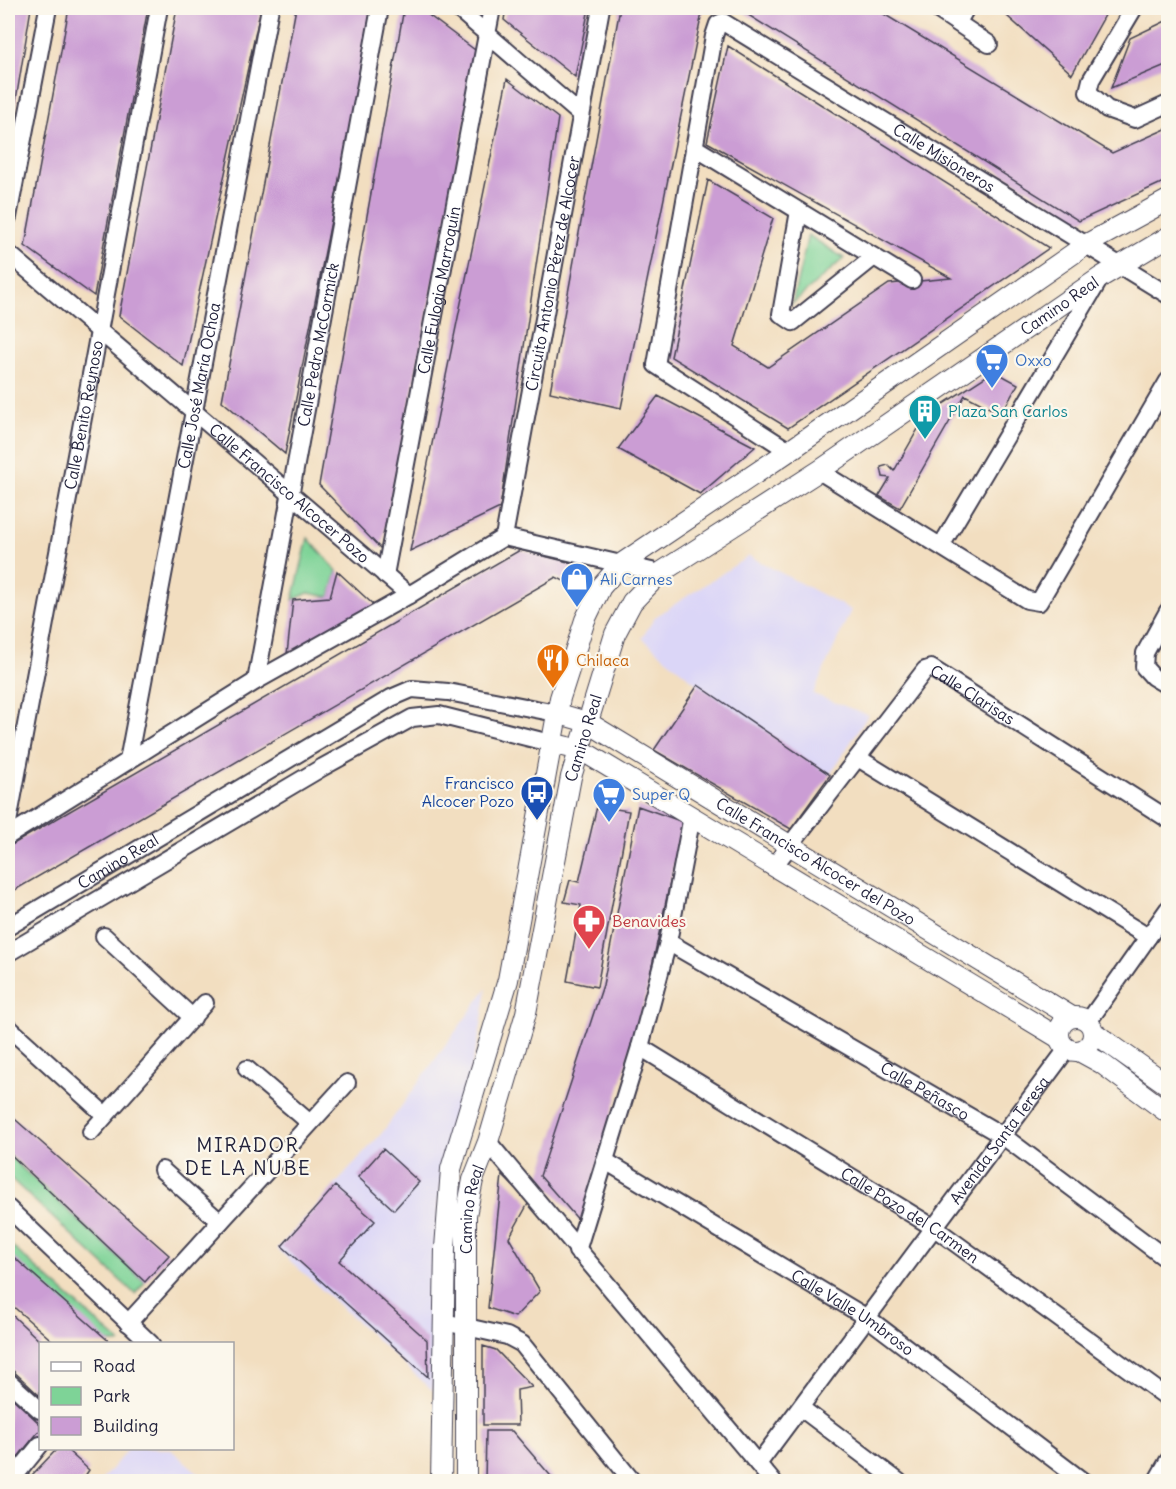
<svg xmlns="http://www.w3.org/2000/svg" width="1176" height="1489" font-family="Delius,sans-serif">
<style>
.built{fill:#dbd6f7}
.green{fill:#7ed397;stroke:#507a69;stroke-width:1.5}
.building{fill:#cb9dd4}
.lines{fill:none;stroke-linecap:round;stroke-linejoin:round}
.minor-casing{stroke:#413e4f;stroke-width:20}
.tertiary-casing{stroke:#413e4f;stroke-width:22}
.minor{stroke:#fff;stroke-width:16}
.tertiary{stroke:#fff;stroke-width:20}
.labels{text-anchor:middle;stroke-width:4.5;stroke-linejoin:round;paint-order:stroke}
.street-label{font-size:16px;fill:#22223b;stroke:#fbf7ec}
.shop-label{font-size:16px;fill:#366cbe;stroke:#fbf7ec;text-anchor:start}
.culture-label{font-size:16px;fill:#0d838f;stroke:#fbf7ec;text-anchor:start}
.food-label{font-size:16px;fill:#c56008;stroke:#fbf7ec;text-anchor:start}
.transit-label{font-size:16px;fill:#164399;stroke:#fbf7ec;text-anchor:end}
.health-label{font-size:16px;fill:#be3a42;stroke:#fbf7ec;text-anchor:start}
.quarter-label{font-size:20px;letter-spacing:1.5px;fill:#22223b;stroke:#fbf7ec}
</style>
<rect width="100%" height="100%" fill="#fbf7ec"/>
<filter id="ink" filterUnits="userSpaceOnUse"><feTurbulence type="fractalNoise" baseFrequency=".0167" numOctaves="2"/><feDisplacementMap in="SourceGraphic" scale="12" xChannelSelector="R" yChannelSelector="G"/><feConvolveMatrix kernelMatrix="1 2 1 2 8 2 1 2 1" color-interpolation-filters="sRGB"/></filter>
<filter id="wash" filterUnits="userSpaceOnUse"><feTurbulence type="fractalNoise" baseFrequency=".008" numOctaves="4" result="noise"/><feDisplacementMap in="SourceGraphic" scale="24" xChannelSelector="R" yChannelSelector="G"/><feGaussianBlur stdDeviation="1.35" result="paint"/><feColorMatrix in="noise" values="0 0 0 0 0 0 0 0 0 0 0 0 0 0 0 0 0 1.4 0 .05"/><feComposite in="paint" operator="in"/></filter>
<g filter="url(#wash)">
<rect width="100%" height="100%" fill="#f2dec0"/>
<path class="built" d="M749,556L851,610L813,694L868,715L830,775L698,685L642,638L655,617Z
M487,988L479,1037L442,1176L437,1223L433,1391L277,1249L382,1133Z
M129,1448L170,1449L208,1481H101Z"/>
<path class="green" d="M808,235L844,258L792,304Z
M308,538L337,571L330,597L308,593L293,600Z
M8,1155L145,1282L135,1294L8,1176Z
M8,1243L121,1343H103L8,1257Z"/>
<g id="blocks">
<path class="building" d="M8,8H31L9,143H8Z
M69,8H148L94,296L25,246Z
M177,8H261L183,366L119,316Z
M296,8H373L285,454L222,401Z
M404,8H419L479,53L381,549L319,485Z
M506,8H589L575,77L504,20Z
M620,8H703L621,408L550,392Z
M737,8H874L1112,153L1168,128V180L1079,221Z
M998,8H1109L1072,74Z
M1168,20V64L1111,88L1130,38Z
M728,46L1049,248L788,428L671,357L708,180L773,218L734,346L768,367L889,284L951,278L707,142Z
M507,79L558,118L500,508L410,551Z
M994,371L1018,384L1001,414L965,395L900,508L879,496L890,478L883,477L881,467L888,465L894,471L926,415Z
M658,396L755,447L700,494L618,449Z
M520,550L588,567L580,589L556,577L8,894V847Z
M337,571L378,609L287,654L293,600L330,597Z
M698,685L830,775L791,829L654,750Z
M597,806L629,811L597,987L567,981L581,905L564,902L570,880L579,882Z
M638,806L683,822L646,994L581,1223L540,1176L603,985Z
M8,1113L169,1255L145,1282L8,1152Z
M383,1149L419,1182L394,1210L358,1177Z
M502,1175L529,1202L509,1238L540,1291L515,1317L488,1308Z
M335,1186L375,1221L339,1261L427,1340L428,1377L282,1246Z
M8,1252L112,1344H56L8,1302Z
M8,1311L43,1344H40V1396L8,1366Z
M483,1346L496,1350L532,1387L517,1390L518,1425H483Z
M8,1394L40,1424V1430L8,1469Z
M486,1431H512L556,1482H485Z
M57,1449H66L89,1470L81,1482H39L32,1475Z"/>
</g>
</g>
<g filter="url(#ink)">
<use href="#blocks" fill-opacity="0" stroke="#413e4f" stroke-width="1.5"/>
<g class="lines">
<defs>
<g id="minor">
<path d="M457,8L580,114"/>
<path d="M935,8L989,44"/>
<path d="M1134,8L1091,80L1088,92L1107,109L1135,119L1168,104"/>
<path d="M958,22L966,8"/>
<path d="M694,147L912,280"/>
<path d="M799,211L781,314L793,322L874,257"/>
<path d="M8,217L48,8"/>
<path id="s1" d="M8,253L409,595"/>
<path id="s2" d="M789,451L656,365L714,36L718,24L723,22L1168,295"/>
<path d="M819,471L1027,600L1039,602L1168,381"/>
<path id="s3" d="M504,537L601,8"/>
<path d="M941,546L1101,277"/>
<path id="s4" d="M385,575L492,8"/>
<path d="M1168,611L1145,653L1144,667L1153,677L1168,686"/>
<path id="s5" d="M256,681L380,8"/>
<path d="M858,758L1148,937"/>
<path id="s6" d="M128,761L270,8"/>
<path id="s7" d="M8,822L159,8"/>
<path d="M8,836L256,681L409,595L504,537L660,573"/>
<path id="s8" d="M774,866L925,670L931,668L1168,819"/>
<path id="s9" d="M8,927L391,698L412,689L448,692L556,713"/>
<path d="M104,936L193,1018"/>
<path id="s10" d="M668,942L1003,1136L1168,1260"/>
<path d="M8,953L323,767L412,718L439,715L550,743"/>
<path d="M1088,1022L1168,909"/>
<path d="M8,1027L105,1115"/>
<path id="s11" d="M640,1047L936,1229L1168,1398"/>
<path d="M247,1069L310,1123"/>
<path d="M91,1132L205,1003"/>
<path d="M488,1142L773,1482"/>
<path id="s12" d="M607,1162L869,1319L1084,1482"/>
<path d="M162,1170L220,1222"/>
<path d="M8,1208L151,1344"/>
<path d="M577,1251L640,1047L668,942L692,816"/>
<path d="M444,1322L507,1336L522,1344L633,1482"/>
<path d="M128,1323L347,1083"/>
<path d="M8,1381L40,1410"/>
<path d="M801,1408L899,1482"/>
<path id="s13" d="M758,1464L1067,1049"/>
<path d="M10,1482L40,1445"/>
<path d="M1156,1482L1168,1461"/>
</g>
<g id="tertiary">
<path id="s14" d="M556,713L587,722L1072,1017"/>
<path d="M550,743L581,750L1059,1038"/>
<circle cx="1076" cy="1034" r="17"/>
<path d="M1093,1032L1168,1085"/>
<path d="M1079,1051L1101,1063L1168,1113"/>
<path d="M441,1482L445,1248L451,1169L508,980L560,698L585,620L601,587L621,564L789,451L1087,244L1168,200"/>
<path id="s15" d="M466,1482V1215L473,1180L488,1142L526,1013L571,777L615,634L632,602L660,573L819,471L1101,277L1168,237"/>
</g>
</defs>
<use href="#minor" class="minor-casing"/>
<use href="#tertiary" class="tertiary-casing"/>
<use href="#minor" class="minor"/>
<use href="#tertiary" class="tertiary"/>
</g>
</g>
<defs>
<symbol id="supermarket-pin" viewBox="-11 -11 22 30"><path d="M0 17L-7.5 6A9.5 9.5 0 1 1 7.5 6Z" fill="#3f7fe0" stroke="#fbf7ec"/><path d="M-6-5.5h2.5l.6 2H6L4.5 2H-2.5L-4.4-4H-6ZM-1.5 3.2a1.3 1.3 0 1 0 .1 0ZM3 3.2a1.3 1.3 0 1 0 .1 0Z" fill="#fff"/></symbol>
<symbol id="building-pin" viewBox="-11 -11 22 30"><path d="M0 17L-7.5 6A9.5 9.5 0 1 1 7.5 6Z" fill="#0f9aa8" stroke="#fbf7ec"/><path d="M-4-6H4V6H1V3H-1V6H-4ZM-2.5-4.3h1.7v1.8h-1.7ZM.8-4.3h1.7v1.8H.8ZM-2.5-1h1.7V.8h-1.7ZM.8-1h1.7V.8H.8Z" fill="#fff"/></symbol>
<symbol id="shop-pin" viewBox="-11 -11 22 30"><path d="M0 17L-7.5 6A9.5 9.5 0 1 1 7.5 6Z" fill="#3f7fe0" stroke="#fbf7ec"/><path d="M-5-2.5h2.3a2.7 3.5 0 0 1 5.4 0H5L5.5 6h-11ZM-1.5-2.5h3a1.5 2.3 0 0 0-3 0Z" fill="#fff"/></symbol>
<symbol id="restaurant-pin" viewBox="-11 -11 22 30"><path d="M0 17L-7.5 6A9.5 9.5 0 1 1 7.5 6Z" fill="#e8710a" stroke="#fbf7ec"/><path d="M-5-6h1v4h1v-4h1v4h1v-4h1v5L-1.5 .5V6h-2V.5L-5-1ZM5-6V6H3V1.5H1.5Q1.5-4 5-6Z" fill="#fff"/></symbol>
<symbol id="bus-pin" viewBox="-11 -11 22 30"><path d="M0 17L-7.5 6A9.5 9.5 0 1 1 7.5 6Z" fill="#1a4fb4" stroke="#fbf7ec"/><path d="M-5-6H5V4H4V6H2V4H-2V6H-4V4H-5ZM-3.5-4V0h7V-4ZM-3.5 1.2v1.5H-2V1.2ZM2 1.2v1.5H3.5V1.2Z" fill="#fff"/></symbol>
<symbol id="pharmacy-pin" viewBox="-11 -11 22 30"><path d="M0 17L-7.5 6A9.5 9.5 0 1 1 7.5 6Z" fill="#e0444e" stroke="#fbf7ec"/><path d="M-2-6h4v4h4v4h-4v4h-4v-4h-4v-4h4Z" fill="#fff"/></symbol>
</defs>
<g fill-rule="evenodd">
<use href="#supermarket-pin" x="973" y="341" width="38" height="52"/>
<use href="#building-pin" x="906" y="392" width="38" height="52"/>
<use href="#shop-pin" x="558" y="560" width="38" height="52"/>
<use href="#restaurant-pin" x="534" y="641" width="38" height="52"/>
<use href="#bus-pin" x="518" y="773" width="38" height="52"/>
<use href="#supermarket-pin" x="590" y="775" width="38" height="52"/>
<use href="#pharmacy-pin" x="570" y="902" width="38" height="52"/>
</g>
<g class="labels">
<g class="street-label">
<text dy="6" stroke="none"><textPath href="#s2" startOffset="770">Calle Misioneros</textPath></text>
<text dy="6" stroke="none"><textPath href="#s3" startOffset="268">Circuito Antonio Pérez de Alcocer</textPath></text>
<text dy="6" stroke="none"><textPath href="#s4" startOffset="290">Calle Eulogio Marroquín</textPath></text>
<text dy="6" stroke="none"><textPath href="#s15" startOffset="1425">Camino Real</textPath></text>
<text dy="6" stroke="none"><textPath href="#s5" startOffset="342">Calle Pedro McCormick</textPath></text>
<text dy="6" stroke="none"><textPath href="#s6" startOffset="382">Calle José María Ochoa</textPath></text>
<text dy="6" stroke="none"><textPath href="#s7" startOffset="414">Calle Benito Reynoso</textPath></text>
<text dy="6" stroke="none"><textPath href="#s1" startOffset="370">Calle Francisco Alcocer Pozo</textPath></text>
<text dy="6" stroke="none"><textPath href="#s8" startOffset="303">Calle Clarisas</textPath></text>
<text dy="6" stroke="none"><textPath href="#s15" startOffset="759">Camino Real</textPath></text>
<text dy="6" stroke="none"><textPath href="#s9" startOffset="128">Camino Real</textPath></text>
<text dy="6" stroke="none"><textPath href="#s14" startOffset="300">Calle Francisco Alcocer del Pozo</textPath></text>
<text dy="6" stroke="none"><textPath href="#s10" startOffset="297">Calle Peñasco</textPath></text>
<text dy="6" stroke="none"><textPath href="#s13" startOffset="404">Avenida Santa Teresa</textPath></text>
<text dy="6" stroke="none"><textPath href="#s15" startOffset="273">Camino Real</textPath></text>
<text dy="6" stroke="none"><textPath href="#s11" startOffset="318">Calle Pozo del Carmen</textPath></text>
<text dy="6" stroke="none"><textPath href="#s12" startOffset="288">Calle Valle Umbroso</textPath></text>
</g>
<g class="shop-label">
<text x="1015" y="366">Oxxo</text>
<text x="600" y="585">Ali Carnes</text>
<text x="632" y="800">Super Q</text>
</g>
<g class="culture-label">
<text x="948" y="417">Plaza San Carlos</text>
</g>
<g class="food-label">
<text x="576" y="666">Chilaca</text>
</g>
<g class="transit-label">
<text x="514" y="789">Francisco<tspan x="514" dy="18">Alcocer Pozo</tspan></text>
</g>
<g class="health-label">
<text x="612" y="927">Benavides</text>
</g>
<g class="quarter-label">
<text x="248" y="1152">MIRADOR<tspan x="248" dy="23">DE LA NUBE</tspan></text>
</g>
</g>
<rect width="1176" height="1489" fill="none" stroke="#fbf7ec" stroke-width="30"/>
<rect x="39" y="1342" width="195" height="108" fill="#fbf7ec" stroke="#a4a2a5" stroke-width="1.5"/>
<rect x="51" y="1362" width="30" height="9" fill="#ffffff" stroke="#a4a2a5" stroke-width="1.5"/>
<text x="93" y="1372" font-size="18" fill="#22223b">Road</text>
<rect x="51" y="1387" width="30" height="18" fill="#7ed397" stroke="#a4a2a5" stroke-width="1.5"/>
<text x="93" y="1402" font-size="18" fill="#22223b">Park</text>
<rect x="51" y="1417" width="30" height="18" fill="#cb9dd4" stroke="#a4a2a5" stroke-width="1.5"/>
<text x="93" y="1432" font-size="18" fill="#22223b">Building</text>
</svg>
